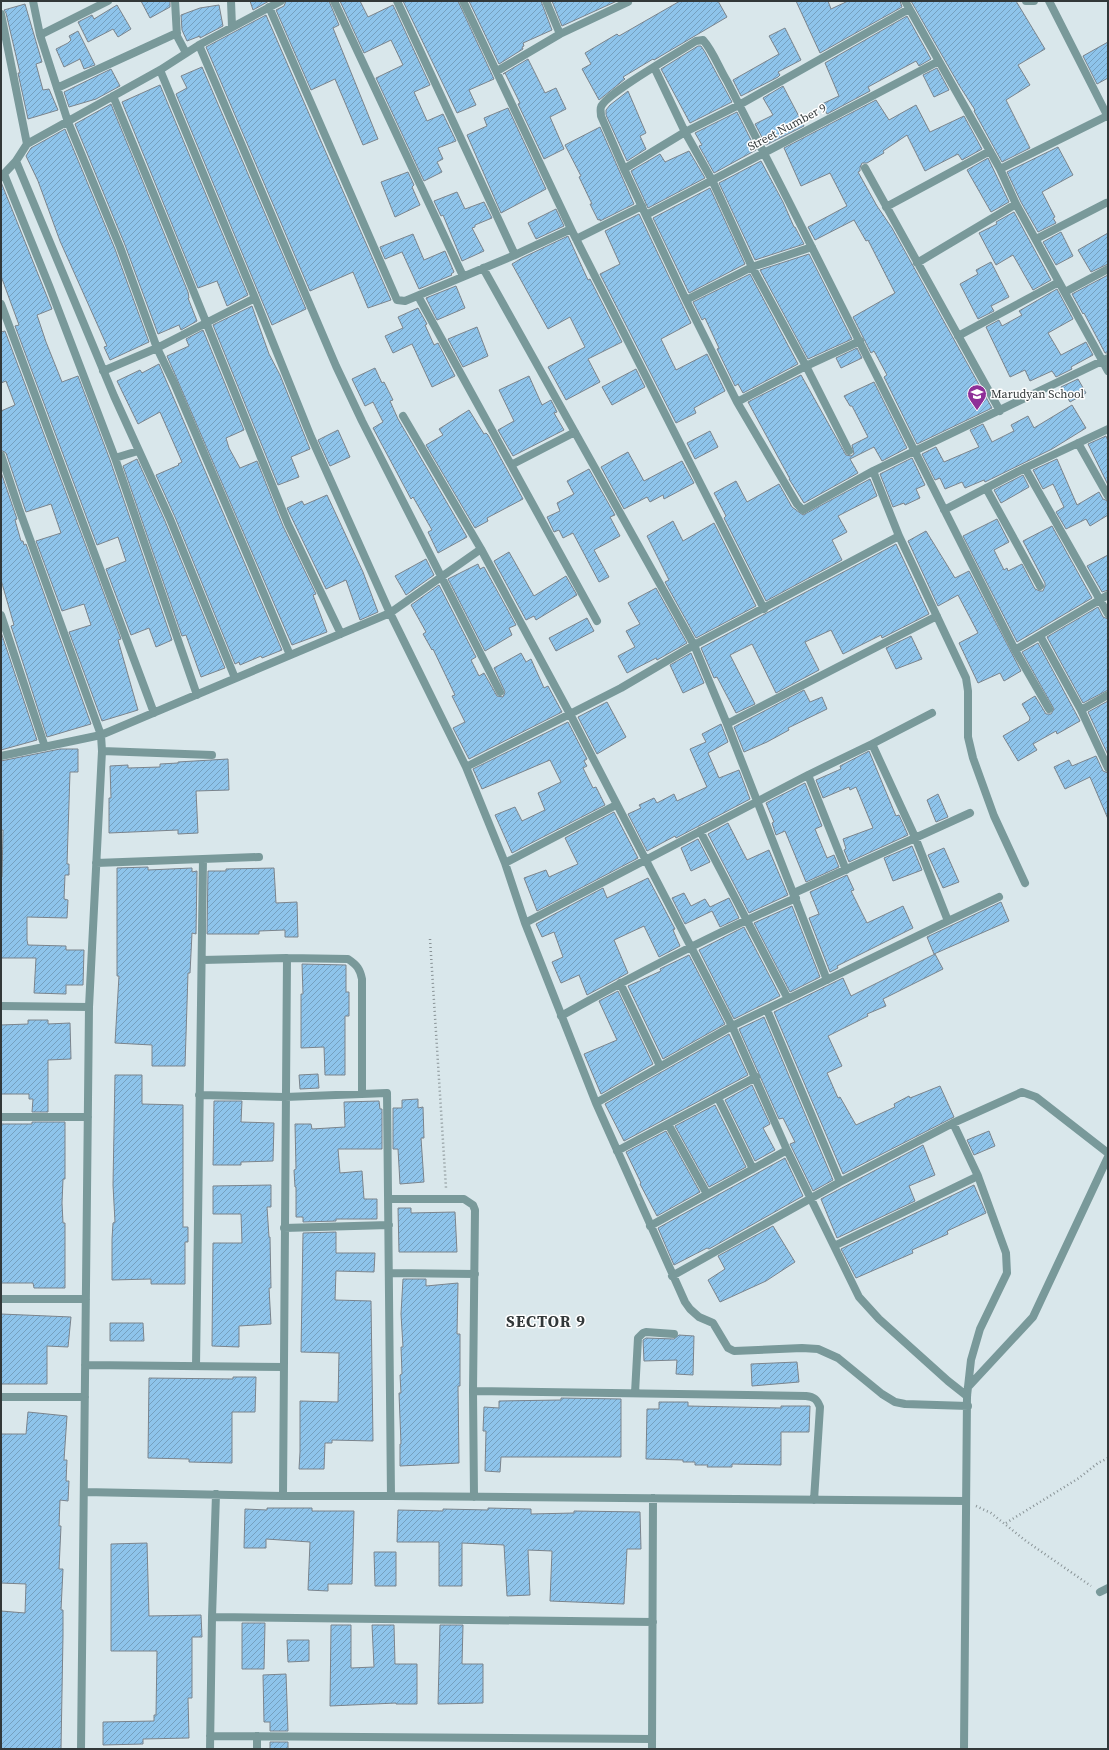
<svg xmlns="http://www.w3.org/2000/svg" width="1109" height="1750" font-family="'Source Serif 4',serif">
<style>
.building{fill:url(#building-hatch);stroke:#7b848c}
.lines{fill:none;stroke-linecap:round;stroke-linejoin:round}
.path{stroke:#899396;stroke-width:2.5;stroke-dasharray:1 3;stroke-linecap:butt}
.street{stroke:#79999a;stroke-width:8}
.labels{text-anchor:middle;stroke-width:3;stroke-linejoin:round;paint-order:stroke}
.street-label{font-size:12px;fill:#323839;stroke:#fff}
.poi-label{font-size:12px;fill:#323839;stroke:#fff;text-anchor:start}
.district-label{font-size:16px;font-weight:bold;letter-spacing:1px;fill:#323839;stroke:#fff}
</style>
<defs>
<pattern id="building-hatch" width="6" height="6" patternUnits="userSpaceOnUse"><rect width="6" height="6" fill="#8ec4eb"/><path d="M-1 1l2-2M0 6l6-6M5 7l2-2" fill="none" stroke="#75a0bf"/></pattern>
</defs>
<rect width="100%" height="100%" fill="#d9e7eb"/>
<path class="building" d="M141,1H170V7L150,18Z
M250,1H269L253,10Z
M286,1H329L339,25L333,28L378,139L363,145L335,79L311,90L276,10L284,6Z
M340,1H360L368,17L393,5L430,85L414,92L427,121L443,114L456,141L438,148L443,159L437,162L442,172L424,181L376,78L403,65L391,40L364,53Z
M403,1H458L494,79L469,90L476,105L457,113Z
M469,1H541L552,30L523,43L524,46L522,47L523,49L499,64Z
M552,1H617L562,26Z
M680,1H718L727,17L654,60L653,59L623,77L625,79L599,100L582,69L591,64L585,53L617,34L619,36Z
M796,1H828L831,9L848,1H900L902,7L820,53Z
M911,1H1016L1045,49L1018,65L1030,85L1006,100L1030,148L1002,162L974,111L975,110L959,85Z
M25,4L42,62L36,64L43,90L49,89L58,110L28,119L18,73H20L6,13L4,10Z
M117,5L131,29L118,37L113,29L88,42L78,22L92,15L94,19Z
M219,5L223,26L200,38V36L187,41L182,30L181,15L200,8Z
M266,15L334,171L391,300L368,308L353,272L310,291L206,47Z
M907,16L931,59L919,66L916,61L868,87L870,91L827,114L822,104L839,96L825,63Z
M785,28L801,60L778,72L780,75L778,77L741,96L733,80L779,54L769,36Z
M78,31L95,65L84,69L80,59L64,67L56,49L68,43L71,40L69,36Z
M1108,42V78L1097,84L1083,56Z
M698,46H701L705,52L732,102L690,123L661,69Z
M528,59L545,93L556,88L566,109L550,117L564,149L544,159L518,104L520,103L505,73L503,74Z
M202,67L306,309L272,325L176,94L187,88L181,76Z
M937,68L949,90L934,97L923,75Z
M111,69L120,86L96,99L69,107L64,92Z
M160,85L248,295L227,306L217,281L198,288L122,102Z
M783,86L804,126L766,145L755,124L773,115L763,98Z
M628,91L646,133L640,136L646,149L627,161L606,115V110L610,105Z
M876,100L889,120L916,105L930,132L964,116L982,149L962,160L958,154L925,171L907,135L883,151L884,153L867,163H862L860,168V171L858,172L877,206L892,228L992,408L917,444L884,377L887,375L874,351L871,353L853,317L895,293L868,240L866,241L854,220L815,240L808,227L847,206L830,173L801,186L784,148Z
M111,104L188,292L189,298H188L197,321L181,330L179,325L158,334L125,245L75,124Z
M508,108L546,189L501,213L467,135L487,126L484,118Z
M737,112L756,150L714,173L699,146L702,145L695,133Z
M600,127L634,204L600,221V219L598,220L590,204H592L579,177L581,176L565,145Z
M65,129L115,249L149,342L110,360L104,347L107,346L60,241L38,181L26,156L31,148Z
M1058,147L1073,175L1042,192L1055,217L1053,218L1056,223L1038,232L1021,202L1007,172Z
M689,151L705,178L648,208L631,171L660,154L665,162Z
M988,158L1009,202L991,212L967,170Z
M761,161L783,202L794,227H795L804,244L755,260L719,183Z
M408,172L414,185L412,187L420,205L395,217L381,182Z
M1,182L52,309L37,315L46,342L62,382L78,376L110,460L172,640L156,647L149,628L131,635L106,569L126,561L118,537L97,545L15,326L19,325L1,276Z
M710,188L745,264L689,293L653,218Z
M457,192L465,209L484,202L492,218L475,225V227L472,228L484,251L462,261L443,215L441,216L434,201Z
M556,209L564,226L536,239L528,223Z
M1014,212L1051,280L1033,290L1013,255L996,265L979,233L997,224L996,222Z
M639,214L691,323L661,339L676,370L707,354L725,391L694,408L696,413L676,423L600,274L620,264L605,231Z
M1061,232L1073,256L1056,265L1043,242Z
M1108,233V264L1091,272L1078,250Z
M413,234L424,260L445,251L454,272L451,274L452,275L419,289L402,252L385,259L380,247Z
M568,236L588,280L590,279L622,342L588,359L600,382L566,400L548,367L585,347L570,317L548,329L512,264L522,258Z
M809,254L852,339L808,359L760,270Z
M991,262L1009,297L991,306L994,311L978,319L960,284L978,274L976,270Z
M750,274L798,364L743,393L738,384L735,386L717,349L719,348L705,318L702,320L693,302Z
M1108,275V353H1105L1084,313L1083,314L1072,294Z
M456,286L465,308L437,320L426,298Z
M1057,289L1073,319L1048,333L1061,355L1086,342L1093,355L1071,367L1072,369L1056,377L1052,371L1030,381L1025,370L1010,377L986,327L999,320L1002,326L1022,315L1019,311Z
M252,306L269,354L280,375L310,449L291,457L299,477L278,485L213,325Z
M418,308L427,324L425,325L434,345L438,343L455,376L432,387L412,344L393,353L385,336L403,328L398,317Z
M477,327L488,356L463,367L448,339Z
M203,330L244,430L226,438L229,448L240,468L257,461L283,526L316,594L313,595L327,632L292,645L167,356L189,346L186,339Z
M5,331L121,639L118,640L138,710L102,721L69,632L91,625L84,604L62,611L36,541L61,533L51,504L26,512L6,453L1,450V411L15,405L6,381L1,383V332Z
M857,348L862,358L841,368L836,358Z
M159,364L282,650L262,658L261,656L240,665L239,662L235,664L175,517L156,475L179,465L178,464L182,462L160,412L138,424L117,381L140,370L142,373Z
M375,368L382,383L384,382L393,400L390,401L398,419L467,537L438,553L428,532L432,530L413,497L411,499L373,428L383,422L373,402L365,406L352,379Z
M636,369L645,387L612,405L602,387Z
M801,375L846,455L851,456L854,454L852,445L868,437L852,406H850L844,396L874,382L907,448L882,461L874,447L850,459L858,473L804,503L789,479H790L748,402Z
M529,376L542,405L551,400L557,412L554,413L564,430L513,456L498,430L514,421L499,390Z
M1078,379L1086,393L1070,402L1061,387Z
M1072,405L1086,428L1052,449L985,482L984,480L965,488L962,482L945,489L940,478L935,480L922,454L936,447L944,462L979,447L970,430L983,424L992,442L1014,431L1011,425L1028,416L1034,428Z
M469,410L484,434L486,433L488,435L523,499L487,518L488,521L475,528L426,445L443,435L439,429Z
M338,430L350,457L330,466L318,440Z
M710,431L718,447L695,459L687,443Z
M1106,436L1108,441V485L1088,444Z
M628,452L644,481L682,461L694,483L664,499L663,495L650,502L647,497L624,509L601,467Z
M912,458L925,485L916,489L920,498L905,505L904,503L893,507L880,474Z
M137,459L165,521L225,668L201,677L186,635L182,636L123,466Z
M1057,459L1077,505L1099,492L1103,499L1108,501V515L1090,526L1086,519L1066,529L1056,512L1064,507L1053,484L1043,489L1033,470Z
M589,469L615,515L610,517L620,536L594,550L609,577L599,582L573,533L563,538L559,530L554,532L547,517L560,511L557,503L574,494L567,481Z
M1,472L17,519L15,520L21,541H23L24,545L26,544L91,724L47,737L11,626L14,625L1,580Z
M1023,475L1029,487L1001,503L994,490Z
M870,479L877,496L838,516L847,532L832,540L842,560L766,601L724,518L726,516L714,493L736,481L747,502L779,484L792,507L803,515Z
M327,495L363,572L378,612L360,620L346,580L326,589L287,508L302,501L304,505Z
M997,519L1009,542L994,550L1004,570L1007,568L1008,571L1022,564L1035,589L1040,591H1043L1045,586V583L1023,541L1052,526L1092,598L1017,642L963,536Z
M673,521L683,541L714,523L756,606L696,638L665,582L669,580L647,536Z
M926,531L955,578L969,571L1021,671L1004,681L1000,673L978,683L959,643L978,633L958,595L938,606L908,541Z
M896,544L929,614L882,638L881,635L843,654L831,630L805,642L819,670L776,693L752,644L730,655L755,704L736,713L717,677L714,678L701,648Z
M509,552L534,596L566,576L577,595L536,620L534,616L526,620L494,561Z
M1108,555V590L1102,592L1087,566Z
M426,559L434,575L406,595L395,576Z
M478,564L480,569L484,567L516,625L509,628L512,635L485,651L448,579Z
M439,585L476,657L471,660L479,676L484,673L497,696L503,697L505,692L494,668L521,653L526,662L531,659L544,688L548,686L562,712L469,759L453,728L465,722L452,696L455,695L433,649L432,650L423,634L426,632L411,605Z
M656,588L687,643L657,660L656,658L627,673L618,656L635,647L626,631L640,624L628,603Z
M1098,607L1103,617L1108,619V690L1083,703L1047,637Z
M587,618L594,631L556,651L549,638Z
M1,632L37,740L1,750Z
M911,636L922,659L896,669L886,648Z
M1038,643L1080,721L1057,734L1056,731L1033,744L1037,750L1018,761L1003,736L1029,721L1030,718L1022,704L1035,696L1046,714H1051L1054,709L1022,652Z
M691,653L704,683L683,693L670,665Z
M804,690L810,702L822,697L827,709L788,728L789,730L767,742L744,752L734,727Z
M1108,701V755L1088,712Z
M607,702L626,737L597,754L578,717Z
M568,722L587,759L584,761L587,766L583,768L593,788L596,787L605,805L512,853L495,815L515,807L522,821L545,810L538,793L561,782L550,760L482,789L473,769Z
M721,724L728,742L708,753L719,778L739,770L750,799L676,838L675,836L647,851L628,814L641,808L639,805L654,798L657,803L674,794L677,801L707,787L690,749L706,742L702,734Z
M60,749H78V772H70L67,864H69V875H65L64,899L68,900L67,918L27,917V940L28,945L66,946V950H84L83,985H66V994L34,993L36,958H1V877H2L3,830H1V761Z
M869,751L896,816L899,815L908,835L849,862L844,850L846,849L843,839L873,828L856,787L850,790L849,787L823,798L816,780L841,769L840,766Z
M1096,756L1103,771L1108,773V819L1090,777L1065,789L1054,767L1069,760L1072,766Z
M228,759L229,790L196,791L198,833L178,834V830L109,833V798H111L110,766L128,765V768L160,767V764L178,763V762Z
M805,783L822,826L815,829L827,858L834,855L839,867L806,882L785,831L776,835L772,823L774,822L766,803Z
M938,794L948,817L936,822L927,800Z
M614,812L638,858L537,911L524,878L546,870L549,877L578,864L565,838Z
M728,823L747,860L769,850L788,895L749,913L708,834Z
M698,839L710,862L691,871L681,848Z
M912,846L922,870L893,881L884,858Z
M944,848L959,882L943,888L928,855Z
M148,867V870L192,868V872L197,871L196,934L192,933L190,973H188L185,1066H152V1045L115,1043L119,976H117V868Z
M274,868L276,903L297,902L298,937H285V930L259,931V934H207L208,871H226V869Z
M847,875L854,890L851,891L867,923L903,906L913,928L837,966L838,968L830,972L809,918L819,914L810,892Z
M648,878L675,929L673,930L680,946L659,957L644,926L614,940L628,973L587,995L579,975L561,983L552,962L563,957L554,932L542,937L536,924L603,888L607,898Z
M684,893L691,906L705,899L710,907L729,898L739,918L720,927L712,911L685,924L672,898Z
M1001,902L1009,921L934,954L927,937Z
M792,906L820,977L790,992L754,923Z
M744,927L780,996L734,1019L699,950Z
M935,954L943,969L883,999L886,1006L867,1014L868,1016L828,1036L842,1066L827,1073L838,1098L840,1097L856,1125L895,1107L894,1104L909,1096L910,1098L940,1086L954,1117L843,1174L774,1012L843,978L851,996Z
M689,955L725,1024L663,1059L628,986L661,971L660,969Z
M302,964L346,965V992H349V1016H345V1075H325L324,1047L301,1048V994H303Z
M618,991L653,1064L601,1094L584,1054L617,1040L599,1001Z
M764,1017L833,1180L813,1191L790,1144L795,1142L783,1118L779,1119L739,1029Z
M28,1020H48V1024L70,1023L71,1059L48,1060V1112H32L33,1099H29V1094H1V1025L28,1024Z
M729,1034L748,1075L624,1141L605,1104Z
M318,1074L319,1088L300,1089L299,1075Z
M115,1075H142V1104L183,1105V1227H188V1242H185V1284H151V1279L112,1280V1239L113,1223L115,1222L113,1185Z
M752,1085L770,1124L763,1128L775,1150L755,1161L725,1100Z
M418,1099V1108L423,1107L424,1138H421L424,1182L400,1184L398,1149H393V1108H402V1100Z
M214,1101H242L241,1122L274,1123L273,1161L241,1162V1165H213Z
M379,1101L380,1109H382V1149H338L340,1173L362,1171L364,1199H377V1219H336V1221L303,1222V1217H296V1187H295L294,1170L296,1169L295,1124H311L312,1129L345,1127L344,1102Z
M715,1105L746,1167L709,1187L675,1126Z
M32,1122H65V1179H63L62,1203L63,1223H65V1288H34L33,1283H1V1124H32Z
M666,1131L700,1192L657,1216L640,1184L641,1183L626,1152Z
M989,1131L995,1146L974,1155L967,1140Z
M923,1145L935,1175L909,1186L915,1201L837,1238L821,1199Z
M785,1158L803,1196L709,1249L707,1248L674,1265L658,1228Z
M271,1185V1207H267L269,1237H270L271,1288H269L271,1324L239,1326V1347L212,1346L213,1243H242L241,1214H213V1186Z
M974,1185L986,1213L947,1231L948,1234L912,1250L913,1253L856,1278L841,1249Z
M398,1208H411V1213L455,1212L457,1252H399Z
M773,1226L795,1262L766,1281L720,1302L708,1280L725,1269L718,1256Z
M336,1232V1253H375L374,1272L336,1271L335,1300L371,1301L373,1441L332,1440V1443H325L324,1469H299L300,1452V1401L338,1402L339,1353L301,1352L303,1233Z
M403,1279H426V1286L458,1283L457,1334H460V1386H458L459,1463L400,1466V1444H401L399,1393H401L400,1375L402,1374L401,1347H403L401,1314Z
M1,1314L71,1317L68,1347L47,1346V1384H1Z
M110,1323H143L144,1341H110Z
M679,1335L694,1336L693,1375L676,1374L677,1360L644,1361L643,1340L646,1338L674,1339Z
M797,1362L799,1382L752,1386L751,1364Z
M233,1377H256L255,1412H232V1463L189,1462V1459L148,1458L149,1378L233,1379Z
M561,1398L621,1399V1457H501L500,1472L485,1471L486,1431H483L484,1407L499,1408V1401L561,1400Z
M659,1402H688V1406L781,1408V1406H810L809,1432H781V1465L732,1464V1467H707L708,1465H695V1462H683V1460L646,1459L647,1409H659Z
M28,1412L67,1416L64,1460H67L66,1481H69L68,1501L60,1500L59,1526H61L59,1569H63L61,1610H63V1635L61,1749H1V1611L25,1613L26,1584L1,1583V1434H26Z
M267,1508H312V1511H354L352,1584H328V1591L308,1590L310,1542L266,1539V1548H244L245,1509L267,1510Z
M488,1508L531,1509V1514L574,1513V1511L640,1512L641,1549H627L624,1604L550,1601L552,1551L528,1550L530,1595L507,1596L504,1545L462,1543V1586H439V1542H397L398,1510L443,1511V1509L488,1510Z
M147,1543L149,1616L201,1615L202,1637H192V1698H188L189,1738L143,1739V1744L103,1745V1722L154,1721V1715H156L157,1651H111V1544Z
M374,1552H396V1586H375Z
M242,1623H265L264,1669H242Z
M331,1625H351V1668L374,1667L372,1625H394L395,1664H417V1704H396V1703L330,1706Z
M440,1625H463L462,1664H483V1703L438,1704Z
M287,1640H309V1661L288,1662Z
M286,1674L288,1731H270V1722H264L263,1675Z
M270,1742H288V1749H270Z"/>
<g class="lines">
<path class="path" d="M430,939L446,1188
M976,1506L991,1513L1026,1541L1091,1586
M1006,1523L1079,1478L1098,1463L1108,1458"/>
<path class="street" d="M33,1L40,35L68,122L120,247L157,348L174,383L290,655
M175,1L177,36L186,53
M231,1L232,27
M334,1L463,276
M397,1L515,255
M463,1L571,229L764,609
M546,1L560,34
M905,1L1000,169L1016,204L1108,371
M1026,1H1034
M1049,1L1108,117
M269,7L397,300L405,301L515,255L571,229
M1,14L27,144
M40,35L108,1
M199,45L336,366L362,421L500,692
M654,67L685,132L712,180L752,267L806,366L849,451
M160,70L255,298L311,437L390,613L466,767L505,863L525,923L596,1103L685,1302L690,1309L699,1317L713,1323L728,1348L734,1351L802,1348L818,1349L838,1358L882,1394L895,1402L905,1404L968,1406
M497,71L560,34L628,2
M57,88L177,33
M113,96L169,231L288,524L341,634
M865,168L1000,411
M624,169L685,132L739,105L909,9
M1000,169L1107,116
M4,174L50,288L115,458L197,695
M1,177L16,161
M886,207L990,151
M646,215L939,61
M576,239L642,206
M1036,239L1106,203
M917,263L1016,204
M483,268L694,645L727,724L827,980
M1065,292L1108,269
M418,296L597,621
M686,300L752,267L812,247
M1,304L154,713
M958,336L1059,282
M1108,358L873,471L803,510L797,504L737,402L686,300L624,169L601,116C601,113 600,109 601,107C605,94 681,51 696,41L703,40C713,51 719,68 727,81C747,120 767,159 787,198C864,348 938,500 1015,650L1108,595
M103,371L157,348L255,298
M737,402L806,366L860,341
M403,416L481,549L570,714L732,1026L787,1150L859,1297L879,1319L948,1381L967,1396
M1078,443L1108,496
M1,455L19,509L101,735L102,751L89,1007L81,1749
M115,458L138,451
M511,465L575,432
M1025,468L1108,614
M873,471L899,536L966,678L968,691V737L973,758L994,816L1025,883
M986,488L1040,586
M944,510L1025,468L1108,429
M1,615L45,747
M1040,636L1081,710L1108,768
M1015,650L1049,709
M235,678L170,519L114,396L16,161L27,144L160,70L199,45L281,1
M1081,710L1108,695
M727,724L937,616
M872,744L932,713
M102,751L212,755
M1,756L101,735L390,613L481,549
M466,767L621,688L694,645L899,536
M808,775L846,870
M700,831L788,999
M96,863L259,857
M505,863L616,805
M794,893L970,813
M948,921L999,897
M525,923L808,775L872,744L915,837L948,921L732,1026L596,1103
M287,958L348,959C357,965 360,969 362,979V1094
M202,960L287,958L283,1496
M620,983L660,1066
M1,1006L89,1007
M767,1010L840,1182
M561,1016C638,973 715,933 796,898
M199,1095L285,1097L387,1093L391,1496
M718,1098L753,1169
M1,1117H88
M953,1123L1022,1092L1036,1097L1108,1153
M668,1124L707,1194
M617,1151L756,1077
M389,1199H464L473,1205L475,1210L473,1391L474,1497
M650,1226L787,1150
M284,1228L389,1225
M834,1246L978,1176
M390,1273L475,1274
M672,1276L840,1182L953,1123L978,1176L1006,1253L1007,1273L980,1329L971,1360L967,1396L964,1749
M1,1299H86
M85,1365L283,1367
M196,1366L203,859
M968,1387L1033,1317L1108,1157
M473,1391L806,1396C814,1397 817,1399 820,1407L814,1500
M635,1393L638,1338L643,1333L646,1332L674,1334
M1,1397H85
M84,1492L283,1496H391L966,1501
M1100,1592L1108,1588
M212,1617L653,1622
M210,1736L652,1739
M210,1749L212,1617L216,1494
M257,1749V1736
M652,1749L653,1498"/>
</g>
<defs>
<symbol id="school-pin" viewBox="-11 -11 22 30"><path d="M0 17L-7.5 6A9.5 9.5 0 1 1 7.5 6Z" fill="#8f2f98" stroke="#fff"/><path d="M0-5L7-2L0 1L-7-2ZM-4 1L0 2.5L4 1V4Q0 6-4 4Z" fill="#fff"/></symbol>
</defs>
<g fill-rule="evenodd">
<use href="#school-pin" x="966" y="383" width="22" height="30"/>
</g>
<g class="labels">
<g class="street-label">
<text transform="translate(787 127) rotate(-28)" y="4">Street Number 9</text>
</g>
<g class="poi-label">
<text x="991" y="398">Marudyan School</text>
</g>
<g class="district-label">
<text x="546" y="1327">SECTOR 9</text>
</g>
</g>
<rect width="1109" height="1750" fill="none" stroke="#323839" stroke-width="4"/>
</svg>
